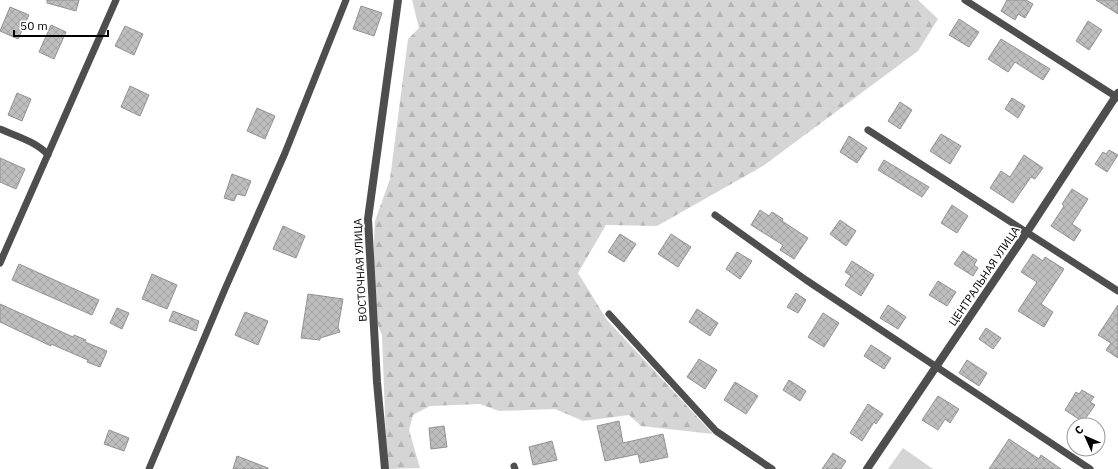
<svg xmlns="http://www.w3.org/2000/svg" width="1118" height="469" font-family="'IBM Plex Sans',sans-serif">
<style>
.grass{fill:#d5d5d5}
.forest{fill:url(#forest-firs)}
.building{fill:url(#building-cross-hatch);stroke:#929292}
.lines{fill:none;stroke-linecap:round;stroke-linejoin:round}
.service{stroke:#4e4e4e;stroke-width:7}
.minor{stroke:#4e4e4e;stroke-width:8}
.labels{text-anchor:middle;stroke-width:3.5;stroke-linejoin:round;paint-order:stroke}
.street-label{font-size:11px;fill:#000;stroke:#fff}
</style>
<defs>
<pattern id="forest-firs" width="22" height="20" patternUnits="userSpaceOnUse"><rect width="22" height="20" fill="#d5d5d5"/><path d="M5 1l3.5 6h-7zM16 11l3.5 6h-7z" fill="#b5b5b5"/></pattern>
<pattern id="building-cross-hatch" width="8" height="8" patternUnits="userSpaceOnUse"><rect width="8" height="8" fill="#bebebe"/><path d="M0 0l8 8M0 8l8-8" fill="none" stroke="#a2a2a2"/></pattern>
</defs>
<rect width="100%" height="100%" fill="#fff"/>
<path class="grass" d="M903,448L933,469H888Z"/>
<path class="forest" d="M412,0H918L938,19L918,51L763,166L657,226L606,225L578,273L607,320L713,434L641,426L629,415L583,421L555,409L499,411L480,404L430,406L413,415L409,430L420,468L387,469L382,335L371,308L375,221L390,179L408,39L419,28Z"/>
<path class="building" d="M47,0H79L76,11L47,3Z
M1007,0H1026L1033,4L1025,18L1018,14L1015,20L1001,11Z
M1096,0H1118V14Z
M361,6L382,13L374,36L353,29Z
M10,7L29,15L18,39L0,31Z
M959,19L979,32L969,47L949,35Z
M1088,21L1102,30L1089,50L1076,41Z
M51,25L66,32L54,59L39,52Z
M125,26L143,34L134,55L115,46Z
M1001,39L1050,69L1043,80L1015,62L1008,72L988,59Z
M130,86L149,95L140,116L121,107Z
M17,93L31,99L22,121L8,115Z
M1012,98L1025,106L1018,118L1005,109Z
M900,102L912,110L900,129L888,121Z
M257,108L275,116L265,139L247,131Z
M941,134L961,146L950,164L930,151Z
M849,136L867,148L857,163L840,152Z
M1109,150L1118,155L1107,172L1095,164L1103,152L1106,154Z
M1024,155L1043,168L1035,179L1031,177L1013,203L990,188L1001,171L1010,177Z
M0,158L25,169L16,189L0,182Z
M884,160L929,187L922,197L878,170Z
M232,174L251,181L245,196L237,194L234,201L224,198Z
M1072,189L1088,199L1072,224L1081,230L1074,241L1051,226L1064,206L1062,204Z
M952,205L968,216L957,233L941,223Z
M760,210L769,216L772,212L783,219L782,221L808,238L794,259L780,250L783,245L751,225Z
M840,220L856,231L846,246L830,234Z
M283,226L305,236L296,258L273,249Z
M620,234L636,244L624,262L608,252Z
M671,234L691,247L678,267L658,254Z
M963,251L977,260L974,265L978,268L973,276L954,264Z
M737,252L752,261L740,279L726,269Z
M1033,254L1043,261L1045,257L1064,269L1041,304L1053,312L1044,327L1018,311L1037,282L1021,272Z
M852,261L874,275L861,296L845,285L851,276L845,272Z
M19,264L99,300L92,315L12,280Z
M152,274L177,285L167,309L142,299Z
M938,281L956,292L947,306L929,295Z
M796,293L806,300L798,313L787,307Z
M308,294L343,299L338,327L340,332L320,338V340L301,338Z
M0,304L73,337L74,335L86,340L85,342L107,351L100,367L87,362L88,360L51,344V346L0,322Z
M888,305L906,317L898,329L880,318Z
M1118,305V358L1106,350L1111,343L1098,335Z
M117,308L129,313L122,329L110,323Z
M697,309L718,323L710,336L689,322Z
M173,311L199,321L196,331L169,321Z
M245,312L268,321L258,345L235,335Z
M823,313L839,323L824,347L808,337Z
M986,328L1001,338L993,349L979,339Z
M871,345L891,358L884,369L864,356Z
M699,359L717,370L705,389L687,377Z
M967,360L987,373L979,386L959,373Z
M789,380L806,391L800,401L783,390Z
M735,382L758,396L746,414L724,400Z
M1082,390L1094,397L1090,402L1095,405L1083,422L1065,410L1076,392L1079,394Z
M938,396L959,409L950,423L945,419L938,430L922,420Z
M868,404L883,414L876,424L874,422L862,441L850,433Z
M619,421L623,443L663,434L668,457L640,463L638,454L605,461L597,426Z
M444,426L447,447L431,449L429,428Z
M109,430L129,438L124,451L104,444Z
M1009,439L1039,459L1041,455L1061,469H989Z
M552,441L557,460L533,465L529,447Z
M833,453L846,461L841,469H822Z
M237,456L268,468V469H233Z"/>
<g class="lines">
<path class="service" d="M965,0L1118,98
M0,129C16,136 37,142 48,155
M868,130L1118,291
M715,215L806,280L1090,469
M0,263L116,0
M609,314L716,431L772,469
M514,466L515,469
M149,469L225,289L285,153L346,0"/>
<path class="minor" d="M385,469L377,382L368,219L398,0
M867,469L1027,232L1118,93"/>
</g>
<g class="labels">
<g class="street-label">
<text transform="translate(360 270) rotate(-93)" y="4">ВОСТОЧНАЯ УЛИЦА</text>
<text transform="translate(984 276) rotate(-56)" y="4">ЦЕНТРАЛЬНАЯ УЛИЦА</text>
</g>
</g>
<g transform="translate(1086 437) rotate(315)"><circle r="19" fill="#ffffff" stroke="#999999"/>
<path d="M0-3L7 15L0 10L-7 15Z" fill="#000000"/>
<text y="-6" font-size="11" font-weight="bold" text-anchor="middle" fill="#000000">С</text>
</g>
<path d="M14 30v6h94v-6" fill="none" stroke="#000000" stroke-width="2"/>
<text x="20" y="30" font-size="12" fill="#000000" stroke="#ffffff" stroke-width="3" paint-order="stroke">50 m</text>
</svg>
